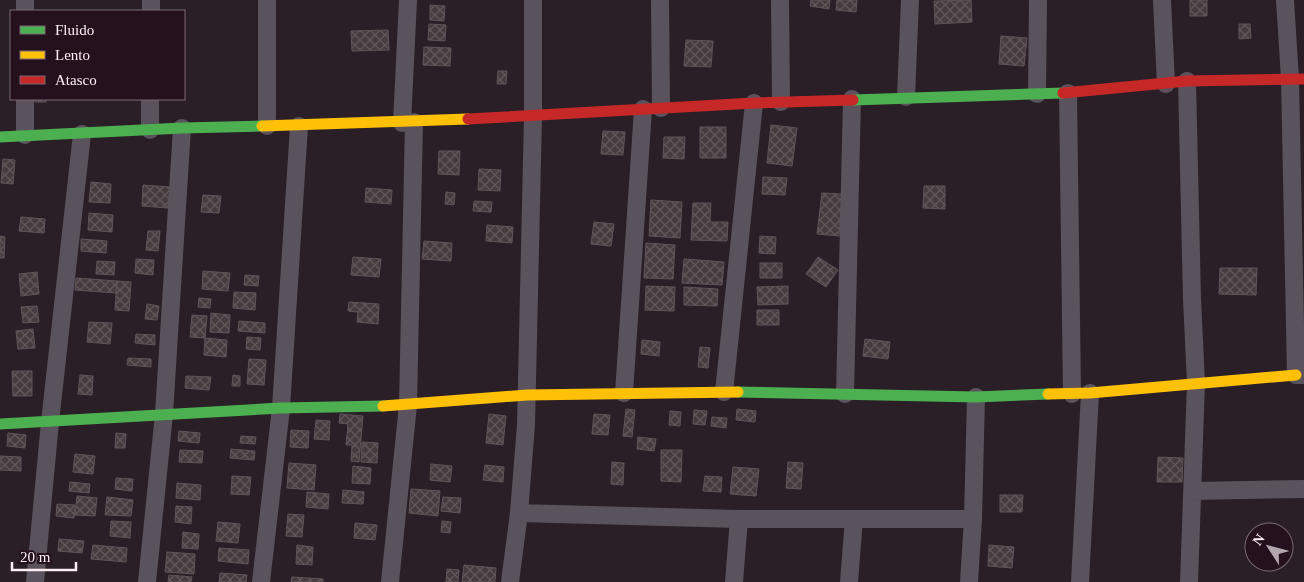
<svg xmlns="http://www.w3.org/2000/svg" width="1304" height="582" font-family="'Times New Roman',serif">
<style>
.building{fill:url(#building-cross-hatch);stroke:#5f5559}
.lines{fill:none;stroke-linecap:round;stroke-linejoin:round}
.street{stroke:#5a525d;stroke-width:18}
.fast{stroke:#4caf50;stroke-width:11}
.slow{stroke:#ffc107;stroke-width:11}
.jam{stroke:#c62828;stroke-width:11}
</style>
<defs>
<pattern id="building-cross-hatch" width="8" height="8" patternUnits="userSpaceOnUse" patternTransform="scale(1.25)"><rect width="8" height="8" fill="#463c3f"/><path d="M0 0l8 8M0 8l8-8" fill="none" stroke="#62585b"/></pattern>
</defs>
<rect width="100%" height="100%" fill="#2a1f26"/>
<path class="building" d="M811,0H830L829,9L810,6Z
M837,0H857L856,12L836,10Z
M971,0L972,22L935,24L934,1Z
M1190,0H1207V16H1190Z
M430,5L445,6L444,21L430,20Z
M429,24L446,25L445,41L428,40Z
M1239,24H1250L1251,38L1239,39Z
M388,30L389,50L352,51L351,31Z
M1001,36L1027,38L1024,66L999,64Z
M686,40L713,41L711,67L684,66Z
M424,47L451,48L450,66L423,65Z
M498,71H507L506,84H497Z
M34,99H46V102H35Z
M771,125L797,128L792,166L767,163Z
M700,127H726V158H700Z
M603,131L625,132L623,155L601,154Z
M664,137H685L684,159L663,158Z
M439,151H460L459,175L438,174Z
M3,159L15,160L13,184L1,183Z
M479,169L501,170L500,191L478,190Z
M763,177L787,178L785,195L762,194Z
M91,182L111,184L110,203L89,202Z
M143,185L170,187L168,208L142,206Z
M924,186H945V209L923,208Z
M366,188L392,190L391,204L365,202Z
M446,192L455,193L454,205L445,204Z
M822,193L842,194L839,236L817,234Z
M203,195L221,196L219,213L201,212Z
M651,200L682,202L680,238L649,236Z
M474,201L492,202L491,212L473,211Z
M693,203H711L710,222H728L727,241L691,240Z
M89,213L113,215L112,232L88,230Z
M21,217L45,219L44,233L19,231Z
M594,222L614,224L611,246L591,244Z
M487,225L513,227L512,243L486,241Z
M148,231H160L158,251L146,250Z
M0,236L5,237L4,258H0Z
M760,236L776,237L775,254L759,253Z
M81,239L107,241L106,253L81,251Z
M424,241L452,243L451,261L422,259Z
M646,243L675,245L673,279L644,278Z
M353,257L381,259L379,277L351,275Z
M818,257L838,270L826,287L806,274Z
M136,259L154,260L153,275L135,273Z
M684,259L724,262L722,285L682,283Z
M97,261L115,262L114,275L96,274Z
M760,263H782V278H760Z
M1220,268H1257L1256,295L1219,294Z
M203,271L230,273L228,291L202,289Z
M37,272L39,294L21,296L19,274Z
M245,275L259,276L258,286L244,285Z
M76,278L117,281L116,293L75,290Z
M117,281L131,282L129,311L115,310Z
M646,286L675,287L674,311L645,310Z
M788,286V304L758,305L757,287Z
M684,287L718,289L717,306L684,305Z
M234,292L256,293L255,310L233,308Z
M199,298L211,299L210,308L198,307Z
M349,302L379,304L378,324L357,322L358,312L348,311Z
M147,304L159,306L157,320L145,319Z
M37,306L39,322L23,323L21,307Z
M757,310H779V325H757Z
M211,313L230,315L229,333L210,332Z
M192,315L207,316L205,338L190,337Z
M239,321L265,323V333L238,331Z
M89,322L112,323L110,344L87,342Z
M33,329L35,348L18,349L16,331Z
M136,334L155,335V345L135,343Z
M247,337L261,338L260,350L246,349Z
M205,338L227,340L226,357L204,355Z
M865,339L890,342L888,359L863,356Z
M642,340L660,342L659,356L641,354Z
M700,347L710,348L708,368L698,367Z
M128,358L151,359V367L127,365Z
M249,359L266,360L264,385L247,384Z
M12,371H32V396H13Z
M80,375L93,376L92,395L78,394Z
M233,375L240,376V386H232Z
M186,376L211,377L209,390L185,388Z
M626,409L635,410L632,437L623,436Z
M737,409L756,411L755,422L736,420Z
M694,410L707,411L705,425L693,424Z
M670,411L681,412L680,426L669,425Z
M340,414L363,416L359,462L351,461L352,445H346L348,424L339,423Z
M489,414L506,416L503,445L486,443Z
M594,414L610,415L608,435L592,434Z
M712,417L727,418L726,428L711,426Z
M316,420L330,421L329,440L314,439Z
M291,430L309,431L308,448L290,447Z
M179,431L200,433L199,443L178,441Z
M8,433L26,435L25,448L7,446Z
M116,433L126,434L125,448H115Z
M241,436L256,437L255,444L240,443Z
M638,437L656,439L654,451L637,449Z
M362,442L378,443L377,463L361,462Z
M231,449L255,451L254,460L230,458Z
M180,450L203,451L202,463L179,462Z
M661,450H682L681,482L661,481Z
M75,454L95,456L93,474L73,472Z
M0,456L21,457V471L0,470Z
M1158,457L1183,458L1182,482H1157Z
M612,462L624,463L623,485L611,484Z
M788,462L803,463L801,489L786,488Z
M289,463L316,465L314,490L287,488Z
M431,464L452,466L450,482L430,480Z
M485,465L504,467L503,482L483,480Z
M353,466L371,468L370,484L352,483Z
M733,467L759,469L756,496L730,494Z
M232,476L251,477L249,495L231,494Z
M705,476L722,477L721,492L703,491Z
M116,478L133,479L132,491L115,489Z
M70,482L90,484L89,493L69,491Z
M177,483L201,485L200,500L176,498Z
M411,489L440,491L438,516L409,513Z
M343,490L364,492L363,504L342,503Z
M307,492L329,494L328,509L306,507Z
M1000,495H1023L1022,512H1000Z
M77,496L97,498L95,516L75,515Z
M107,497L133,500L131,516L105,515Z
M443,497L461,498L460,513L441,511Z
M57,504L75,505L74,518L56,516Z
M176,506L192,507L191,524L175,522Z
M288,514L304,515L302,537L286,536Z
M111,521L131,522L130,538L110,536Z
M442,521L451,522L450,533L441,532Z
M218,522L240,524L238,543L216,541Z
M355,523L377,525L375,540L354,538Z
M183,532L199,534L198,549L182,548Z
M59,539L84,541L82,553L58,551Z
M93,545L127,548L126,562L91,559Z
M297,545L313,547L312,565L296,564Z
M989,545L1014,547L1012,568L988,566Z
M219,548L249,550L248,564L218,561Z
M167,552L195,554L194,574L165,572Z
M464,565L496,568L495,582H462Z
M447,569L459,570L458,582H446Z
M220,573L247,575L246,582H219Z
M169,575L192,577L191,582H168Z
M292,577L323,579V582H291Z"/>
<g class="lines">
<path class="street" d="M267,0V126
M660,0L661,108
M780,0L781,102
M1162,0L1166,84
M1285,0L1290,79L1296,375H1304
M25,11V0
M151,11V0
M1187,81L1192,299L1196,383L1189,582
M1068,93L1072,394
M1037,94L1038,0
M906,97L910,0
M402,123L408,0
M150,130V99
M25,135V99
M724,392L754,103
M624,393L643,109
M845,394L852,99
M1193,491L1304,489
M519,513L739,519H973
M35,582L50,422L82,134
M147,582L164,414L182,128
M261,582L281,408L299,126
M390,582L408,405L414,122
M510,582L519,513L526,425L533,116V0
M734,582L739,519
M849,582L854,519
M969,582L973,519L976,397
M1080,582L1090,393"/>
<path class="fast" d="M853,100L1063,93
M0,137L182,128L262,126
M738,392L976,397L1048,394
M0,424L281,408L383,406"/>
<path class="slow" d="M262,126L468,119
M1048,394L1090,393L1296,375
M383,406L527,395L738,392"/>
<path class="jam" d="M1063,93L1187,81L1304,79
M468,119L754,103L853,100"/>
</g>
<rect x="10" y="10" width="175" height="90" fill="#24111d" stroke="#7b6974"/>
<rect x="20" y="26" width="25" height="8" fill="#4caf50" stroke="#7b6974"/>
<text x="55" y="35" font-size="15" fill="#fdeef6">Fluido</text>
<rect x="20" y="51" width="25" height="8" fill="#ffc107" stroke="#7b6974"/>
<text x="55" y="60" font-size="15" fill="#fdeef6">Lento</text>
<rect x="20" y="76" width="25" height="8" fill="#c62828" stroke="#7b6974"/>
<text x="55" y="85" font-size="15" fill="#fdeef6">Atasco</text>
<g transform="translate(1269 547) rotate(306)"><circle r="24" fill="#24111d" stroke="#7b6974"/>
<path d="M0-4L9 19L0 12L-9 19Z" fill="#b3a6ad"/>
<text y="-8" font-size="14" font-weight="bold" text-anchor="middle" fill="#fdeef6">N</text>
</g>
<path d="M12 562v8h64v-8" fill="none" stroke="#fdeef6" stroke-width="2.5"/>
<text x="20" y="562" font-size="15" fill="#fdeef6" stroke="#24111d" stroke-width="4" paint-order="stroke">20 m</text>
</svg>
